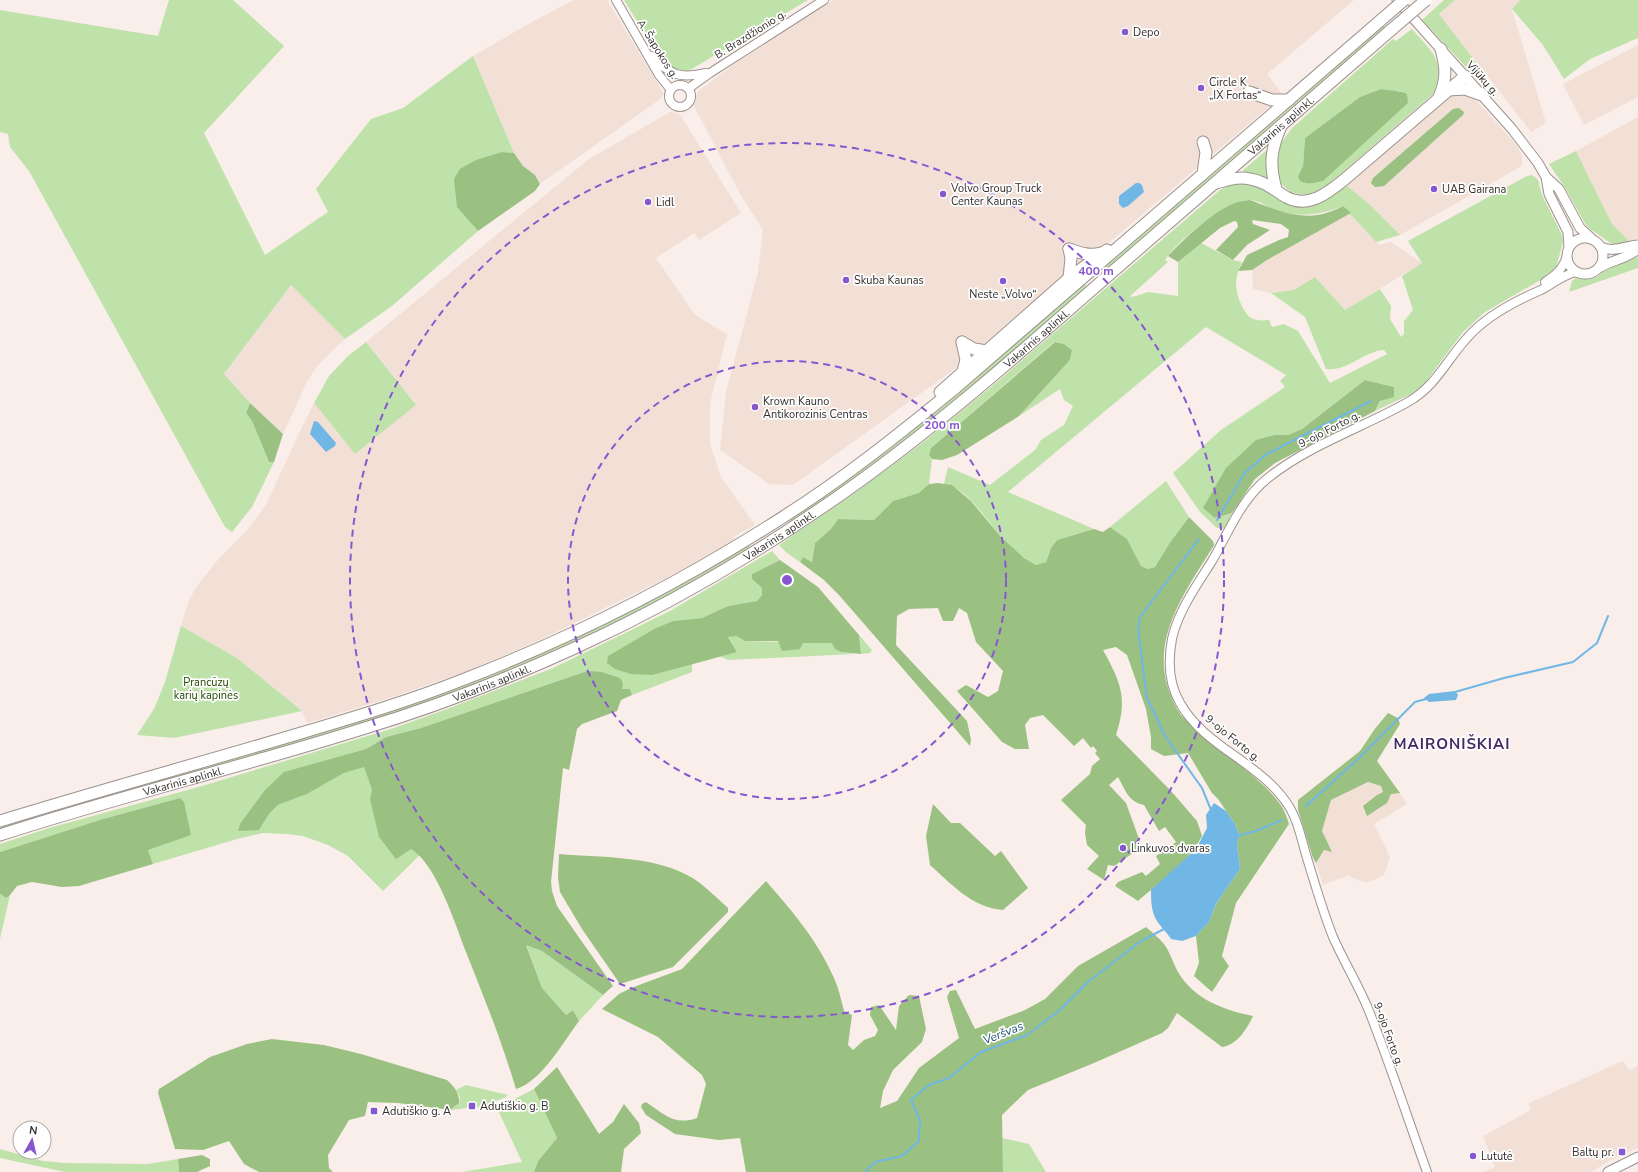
<svg xmlns="http://www.w3.org/2000/svg" width="1638" height="1172" font-family="'Nunito Sans',sans-serif">
<style>
.built{fill:#f2e0d7}
.green{fill:#bfe2aa;fill-rule:evenodd}
.forest{fill:#9ac182}
.water{fill:#71b7e5}
.lines{fill:none;stroke-linecap:round;stroke-linejoin:round}
.stream{stroke:#71b7e5;stroke-width:2}
.tertiary-casing{stroke:#9c928d;stroke-width:10}
.secondary-casing{stroke:#9c928d;stroke-width:11}
.trunk-casing{stroke:#9c928d;stroke-width:13}
.tertiary{stroke:#fff;stroke-width:8}
.secondary{stroke:#fff;stroke-width:9}
.trunk{stroke:#fff;stroke-width:11}
.trunk-bridge-casing{stroke:#9c928d;stroke-width:13;stroke-linecap:butt}
.trunk-bridge{stroke:#fff;stroke-width:11}
.ring{fill:none;stroke:#8757d0;stroke-width:2;stroke-dasharray:7 5}
.poi-dot{fill:#8757d0;stroke:#fefefe;stroke-width:1.5}
.labels{text-anchor:middle;stroke-width:3.5;stroke-linejoin:round;paint-order:stroke}
.poi-label{font-size:11px;fill:#332f2d;stroke:#fefefe;text-anchor:start}
.street-label{font-size:11px;fill:#332f2d;stroke:#fefefe}
.park-label{font-size:11px;fill:#244802;stroke:#fefefe}
.water-label{font-size:12px;font-style:italic;fill:#1b4f6f;stroke:#fefefe}
.district-label{font-size:15px;font-weight:bold;letter-spacing:1px;fill:#402a64;stroke:#fefefe}
.centre{fill:#8757d0;stroke:#fefefe;stroke-width:2}
.ring-label{font-size:12px;text-anchor:middle;font-weight:bold;fill:#8757d0;stroke:#fefefe;stroke-width:3.5;stroke-linejoin:round;paint-order:stroke}
</style>
<rect width="100%" height="100%" fill="#f9eee9"/>
<path class="built" d="M574,0H607L663,92V95L659,100L540,184L535,175L523,166L514,153L473,56L532,22Z
M833,0H1354L1267,74L1283,95L1105,246L963,363L793,485L769,484L720,450L726,392L758,272L763,230L740,194L694,106L698,91L764,42Z
M1455,0H1520L1512,9L1546,123L1531,132L1439,14Z
M1638,45V97L1584,125L1563,84Z
M1460,92L1472,96L1515,143L1522,155V166L1400,235L1369,204L1347,186L1446,99L1453,94Z
M670,112L678,113L681,116L741,213L699,240L694,233L656,258L695,315L727,334L710,404V444L721,477L755,525L734,536L735,540L676,573L542,639L467,671L390,698L307,723L302,711L237,658L181,626L189,600L197,586L217,561L247,530L266,505L295,442L314,403L355,454L416,405L366,342L589,159Z
M1638,117V238L1629,241L1612,224L1576,151Z
M1351,213L1379,245L1391,242L1422,263L1345,310L1315,277L1294,290L1271,293L1253,289L1252,270L1267,260Z
M291,285L345,339L327,356L315,369L307,382L283,434L250,403L224,374Z
M1368,782L1381,786L1383,792L1377,795L1400,793L1407,804L1374,824L1390,857L1384,875L1367,883L1350,877L1349,875L1323,885L1316,863L1324,850L1331,852L1322,831L1331,800Z
M1623,1061L1629,1070L1638,1066V1148L1609,1161L1591,1172H1484L1495,1167L1483,1136L1531,1110L1529,1103Z"/>
<path class="green" d="M169,0H233L284,46L204,133L265,255L328,212L316,189L371,119L403,108L473,56L514,153L502,152L457,206L478,231L392,306L345,339L291,285L224,374L250,403L246,413L252,421L269,462H274L252,507L232,532L225,527L29,171L10,147L8,134L0,132V10L158,36Z
M624,0H808L690,70C686,71 682,72 678,71C662,65 634,16 624,0Z
M1444,0H1455L1439,14L1476,62L1467,68L1422,20Z
M1520,0H1638V38L1590,59L1564,79L1543,45L1512,9Z
M1384,25L1386,28L1104,273L1101,270Z
M1412,29C1432,52 1447,61 1433,94L1329,184C1306,199 1291,199 1275,176L1279,146L1292,128L1393,39L1396,41ZM1381,89L1393,92L1400,91L1408,103L1393,116L1298,176L1303,166L1305,138L1360,97Z
M1268,149L1265,163L1269,178L1267,179L1242,171Z
M1576,151L1612,224L1629,241C1610,246 1614,245 1599,235C1594,231 1590,230 1586,225L1564,186L1549,164Z
M1532,175L1535,177L1538,180L1542,195L1562,235L1563,242L1556,268L1544,278L1485,312L1463,332L1424,384L1411,394L1375,411L1380,402L1394,387L1365,380L1302,429L1288,435H1275L1215,518L1232,513L1225,528L1221,529L1217,528L1200,512L1173,473L1221,430L1285,387L1280,381L1286,375L1206,327L1008,492L1094,529L1057,540L1051,548L1046,562L1036,565C1023,558 1012,549 1002,538C987,521 967,487 944,484L948,467L990,485L1035,450L1041,440L1064,425L1073,406L1064,400L1060,389L1019,416L1070,360L1072,350C1066,345 1062,342 1054,342L931,448L929,455L932,459L929,484L920,493L893,501L874,520L838,519L831,529L815,543L812,562L803,557L800,562L787,553L779,545L859,490L921,444L991,387L1220,190L1233,183L1256,184L1284,202L1299,207L1310,206L1321,202L1347,186L1369,204L1400,235L1376,242L1343,206C1320,215 1300,218 1275,210C1267,207 1258,200 1250,200C1227,199 1176,242 1165,260L1168,262L1129,297L1136,296L1148,292L1178,296V262L1201,243L1233,260L1242,262C1235,276 1234,287 1240,302C1247,317 1251,322 1269,320L1272,327L1284,324L1298,331L1330,383L1387,354L1384,350C1364,351 1347,372 1326,369L1305,317L1271,293L1294,290L1315,277L1345,310L1380,289L1391,306L1390,319L1401,337L1404,334V321L1413,310L1402,276L1422,263L1408,241L1527,176Z
M1638,257V268L1569,292L1572,281L1576,278L1590,279L1597,277L1608,267Z
M1084,283L1087,287C991,369 896,454 790,523L788,521L822,498L895,445Z
M366,342L416,405L355,454L314,403L329,376L348,356Z
M1166,481L1189,517L1169,544L1155,567L1148,569L1141,566L1127,539L1110,527Z
M749,545L750,548C677,590 602,635 524,666C354,734 175,777 0,829V825L441,693L525,661L601,626L680,584Z
M772,551L780,560L752,574V579L762,588V595L757,601L728,606L702,618L673,621L656,628L653,675L692,664V672L632,695L630,689H622L587,671L421,728L386,737L366,749L284,773L259,830L269,814L278,805L307,794L344,773L364,766L372,790L370,799L411,849L420,855L383,891L348,856L328,845L303,836L286,834L263,833L237,839L153,864L148,850L180,798L103,819L0,852V844L49,828L202,786L394,728L447,709L553,668L617,637L670,611Z
M181,626L237,658L302,711L174,738L137,735L154,709L165,682Z
M859,635L872,650L870,653L861,654Z
M728,636H736L745,641L832,643L841,652L854,654L728,660L720,656L737,652Z
M0,894L6,898L10,895L0,939Z
M526,944L542,951L603,995L579,1021L573,1010L566,1015L542,988Z
M466,1085L508,1095L506,1097L483,1106L450,1110L459,1103L460,1097L456,1090Z
M534,1089L557,1138L538,1161L534,1172H462L522,1162L497,1108Z
M1002,1138L1029,1144L1046,1172H1003Z
M0,1149L43,1161L65,1163L148,1164L178,1159L179,1172H65L0,1158Z"/>
<path class="forest" d="M1381,89C1390,91 1399,90 1407,94L1408,103L1323,181C1314,183 1308,185 1300,181L1298,176L1303,166L1305,138L1360,97Z
M1459,108L1464,112L1463,115L1384,186L1375,187L1371,183L1373,178L1453,109Z
M502,152L514,153L523,166L535,175L540,184L535,191L478,231L457,207L454,179L460,169L476,160Z
M1250,200C1273,209 1301,221 1326,213C1332,211 1338,209 1343,206L1351,213L1267,260L1252,270L1238,271L1247,255L1279,240L1288,237L1289,230L1281,224L1252,220L1253,224L1270,230L1247,245L1233,260L1216,250L1238,227L1237,222L1234,221L1220,228L1178,262L1168,256C1184,239 1213,211 1235,203C1239,201 1245,201 1250,200Z
M1055,342L1064,344L1072,350L1070,360L1019,416L957,455L942,460L932,459L929,455L931,448Z
M1365,380L1394,387V397L1380,401L1375,411L1275,463L1255,479L1232,513L1215,518L1203,508L1226,468L1256,440L1275,435H1288L1302,429Z
M250,403L283,434L274,462H269L252,421L246,413Z
M938,483L952,485L971,501L1001,537L1024,558L1036,565L1046,562L1051,548L1057,540L1094,529L1103,532L1110,527L1127,539L1141,566L1148,569L1155,567L1169,544L1189,517L1213,541L1214,545C1188,588 1151,635 1168,688C1171,697 1175,707 1181,715C1198,734 1220,747 1239,764C1254,777 1271,790 1282,807C1285,812 1287,818 1289,824L1236,903L1222,956L1229,966L1212,992L1194,976L1199,963L1196,936L1209,922L1216,904L1240,869L1237,844L1239,835L1235,824L1218,799L1212,793L1188,753L1164,756L1151,749V737L1146,709L1127,655L1116,647L1103,650C1121,683 1128,698 1116,735L1171,791L1197,821L1202,836C1188,863 1161,881 1138,901L1115,886L1118,882L1142,872L1146,876L1160,864L1156,856L1176,842L1165,827L1159,831L1144,805C1128,802 1125,789 1118,777L1109,785L1126,803L1142,847L1114,866L1108,865L1104,880L1087,869L1099,856L1087,845L1085,833L1086,825L1061,800L1090,774L1092,766L1100,759L1095,753L1097,751L1093,746L1091,748L1083,738L1074,746L1043,715L1030,718L1025,725L1029,749H1015L1002,742L957,691L966,685L988,697L998,691L1003,671L976,642L967,613L959,608L953,621H943L938,608L909,609L897,616L896,645L967,721L971,740L970,746L839,595L824,580L800,562L803,557L812,562L815,543L831,529L838,519L874,520L893,501L919,493L929,484Z
M780,560L818,587L859,635L861,654L841,652L835,649L832,643H803L800,649L782,651L778,641H745L736,636L728,637L737,652L653,675L631,674L615,669L607,663L608,656L656,628L673,621L702,618L728,606L757,601L762,595V588L752,579V574Z
M587,671L602,672L620,678L623,683L622,689H630L632,695L621,700L617,711L582,724L577,729L569,770L563,768L551,882L552,891L557,906L613,986L603,995L542,951L526,945L542,988L566,1015L573,1010L579,1021C564,1041 541,1082 516,1089C502,1042 484,997 466,952C455,924 437,865 411,849L396,859L379,837L370,799L372,790L364,767L344,773L307,794L278,805L269,814L259,830L238,831L240,824L265,790L284,772L366,749L386,737L421,728Z
M1388,713L1398,718L1400,724L1377,761L1400,793L1391,794L1387,803L1367,816L1363,806L1377,795L1383,792L1381,786L1368,782L1331,800L1322,831L1332,852L1324,850L1316,863L1313,858L1298,810V800L1360,751L1374,730Z
M180,798L184,802L191,835L148,850L153,864L79,886L62,887L32,882L17,886L10,895L6,898L0,894V852L103,819Z
M933,804L951,823H960L995,856L1001,851L1028,888L1003,910C973,908 951,884 930,865L926,836Z
M559,854C604,858 663,855 700,883C710,891 719,900 728,908V912L673,967L620,984L582,929L560,892L558,878Z
M766,881C792,911 818,941 834,978C839,989 841,1000 844,1011L852,1015L848,1045L853,1050L864,1040L875,1036L878,1030L870,1015L871,1007L879,1005L896,1030L899,1006L909,995L919,996L926,1029L922,1042L893,1070L883,1091L880,1108L897,1101L919,1068L959,1038L947,997L950,991L956,990L975,1029L1025,1010L1045,999L1078,966L1146,927C1152,932 1159,938 1164,944C1170,952 1173,963 1178,972C1194,999 1223,1010 1253,1016C1247,1029 1237,1045 1222,1047L1177,1013L1168,1028L1162,1033L1094,1063L1028,1090L1002,1115L1003,1172H746L740,1138L719,1140L675,1134L646,1115L641,1107L642,1104L646,1102C664,1114 674,1126 697,1118L706,1084L702,1075L658,1037L602,1009L619,994L631,988L682,969Z
M272,1039L324,1045L361,1054L447,1080C454,1086 460,1094 459,1103L450,1110L398,1103L368,1102L365,1116L349,1120L328,1155L329,1168L333,1172H259L244,1164L229,1141L203,1150L175,1149L158,1093L159,1089L210,1057L247,1044Z
M557,1067L599,1134L613,1122L624,1104L639,1123L641,1133L624,1149L621,1172H534L538,1161L557,1138L534,1089Z
M202,1155L210,1159V1166L197,1172H179L178,1159Z"/>
<path class="water" d="M1136,183H1139L1142,185L1144,192L1128,206L1123,208L1119,204V196Z
M314,421L318,422L336,443L335,446L326,452L310,434Z
M1455,691L1458,695L1456,700L1429,702L1424,698L1429,694Z
M1214,803L1226,811L1235,824L1239,835L1237,844L1240,869L1216,904L1209,922L1196,936L1182,941L1171,939C1167,933 1163,929 1159,924C1151,914 1151,901 1151,890L1196,849L1207,828L1206,815Z"/>
<g class="lines">
<path class="stream" d="M1217,520L1244,474L1265,455L1371,401
M1199,539L1140,617L1138,628L1147,698L1165,736L1202,788L1211,810
M1455,692L1504,678L1573,662L1597,643L1608,616
M1306,806L1357,760L1415,702L1426,699
M1237,836L1256,831L1282,820
M865,1172L875,1162L902,1156L919,1141L920,1120L911,1100L929,1085L949,1078L981,1052L1027,1035L1060,1010L1089,981L1141,941L1166,928"/>
<defs>
<path id="tertiary" d="M616,0L659,75L671,90
M651,56C672,75 678,79 706,73
M669 96a11 11 0 1 1 22 0a11 11 0 1 1-22 0Z
M689,88L710,73L824,0
M1545,282C1556,275 1563,269 1567,256
M1427,1172C1408,1119 1390,1064 1369,1011C1359,986 1344,962 1333,937C1323,912 1315,884 1307,858C1302,842 1299,823 1290,808C1263,763 1205,748 1180,703C1169,684 1168,660 1172,639C1178,611 1197,585 1212,561C1228,533 1242,498 1268,478C1309,445 1362,428 1408,402C1436,386 1446,361 1467,338C1486,316 1515,301 1541,290C1553,284 1563,274 1577,272"/>
<path id="secondary" d="M1397,0L1512,129L1538,163L1546,177L1559,189L1580,228L1591,238
M1546,177L1549,194L1568,232L1569,247
M1567 256a18 18 0 1 1 36 0a18 18 0 1 1-36 0Z
M1601,247C1614,253 1625,246 1638,245
M1599,268C1611,260 1627,259 1638,249
M1608,1172L1638,1157"/>
<g id="trunk">
<path d="M1448,90L1465,89L1482,95"/>
<path d="M1249,92L1272,100H1289"/>
<path d="M1439,97C1447,78 1446,68 1441,49"/>
<path d="M1203,174L1206,152L1203,142"/>
<path d="M1216,183C1228,180 1239,176 1250,179C1264,181 1274,190 1286,197C1308,209 1328,193 1345,179L1465,76"/>
<path d="M1276,189C1269,164 1271,150 1281,126"/>
<path d="M1069,249C1080,253 1090,256 1101,253"/>
<path d="M1069,278L1071,258L1069,249"/>
<path d="M962,342L966,360L963,371"/>
<path d="M962,342L974,349L987,351"/>
<path d="M940,392L1069,278L1107,250"/>
<path d="M0,821C100,790 201,763 301,733C355,717 409,701 462,680C574,637 682,582 783,517C843,479 898,435 953,390L1381,20"/>
<path id="s1" d="M0,835C120,796 242,767 362,729C435,707 507,679 577,647C671,604 761,551 846,491C942,423 1030,344 1118,267C1209,188 1300,109 1391,30"/>
</g>
</defs>
<use href="#tertiary" class="tertiary-casing"/>
<use href="#secondary" class="secondary-casing"/>
<use href="#trunk" class="trunk-casing"/>
<use href="#tertiary" class="tertiary"/>
<use href="#secondary" class="secondary"/>
<use href="#trunk" class="trunk"/>
<defs>
<path id="trunk-bridge" d="M1381,20L1404,0
M1391,30L1426,0"/>
</defs>
<use href="#trunk-bridge" class="trunk-bridge-casing"/>
<use href="#trunk-bridge" class="trunk-bridge"/>
</g>
<g class="ring">
<circle cx="787" cy="580" r="219"/>
<circle cx="787" cy="580" r="437"/>
</g>
<g class="poi-dot">
<circle cx="1125" cy="32" r="4"/>
<circle cx="1201" cy="88" r="4"/>
<circle cx="1434" cy="189" r="4"/>
<circle cx="943" cy="194" r="4"/>
<circle cx="648" cy="202" r="4"/>
<circle cx="846" cy="280" r="4"/>
<circle cx="1003" cy="281" r="4"/>
<circle cx="755" cy="407" r="4"/>
<circle cx="1123" cy="848" r="4"/>
<rect x="468" y="1102" width="8" height="8" rx="2"/>
<rect x="370" y="1107" width="8" height="8" rx="2"/>
<rect x="1618" y="1148" width="8" height="8" rx="2"/>
<circle cx="1473" cy="1156" r="4"/>
</g>
<g class="labels">
<g class="poi-label">
<text x="1133" y="36">Depo</text>
<text x="1209" y="86">Circle K<tspan x="1209" dy="13">„IX Fortas“</tspan></text>
<text x="951" y="192">Volvo Group Truck<tspan x="951" dy="13">Center Kaunas</tspan></text>
<text x="1442" y="193">UAB Gairana</text>
<text x="656" y="206">Lidl</text>
<text x="854" y="284">Skuba Kaunas</text>
<text x="1003" y="298" text-anchor="middle">Neste „Volvo“</text>
<text x="763" y="405">Krown Kauno<tspan x="763" dy="13">Antikorozinis Centras</tspan></text>
<text x="1131" y="852">Linkuvos dvaras</text>
<text x="480" y="1110">Adutiškio g. B</text>
<text x="382" y="1115">Adutiškio g. A</text>
<text x="1614" y="1156" text-anchor="end">Baltų pr.</text>
<text x="1481" y="1160">Lututė</text>
</g>
<g class="street-label">
<text transform="translate(750 34) rotate(-32)" y="4">B. Brazdžionio g.</text>
<text transform="translate(658 49) rotate(58)" y="4">A. Šapokos g.</text>
<text transform="translate(1483 78) rotate(49)" y="4">Vijūkų g.</text>
<text dy="4" stroke="none"><textPath href="#s1" startOffset="1487">Vakarinis aplinkl.</textPath></text>
<text dy="4" stroke="none"><textPath href="#s1" startOffset="1163">Vakarinis aplinkl.</textPath></text>
<text transform="translate(1329 429) rotate(-27)" y="4">9-ojo Forto g.</text>
<text dy="4" stroke="none"><textPath href="#s1" startOffset="839">Vakarinis aplinkl.</textPath></text>
<text dy="4" stroke="none"><textPath href="#s1" startOffset="515">Vakarinis aplinkl.</textPath></text>
<text transform="translate(1233 738) rotate(39)" y="4">9-ojo Forto g.</text>
<text dy="4" stroke="none"><textPath href="#s1" startOffset="191">Vakarinis aplinkl.</textPath></text>
<text transform="translate(1389 1034) rotate(70)" y="4">9-ojo Forto g.</text>
</g>
<g class="park-label">
<text x="206" y="686">Prancūzų<tspan x="206" dy="13">karių kapinės</tspan></text>
</g>
<g class="water-label">
<text transform="translate(1003 1033) rotate(-22)" y="4">Veršvas</text>
</g>
<g class="district-label">
<text x="1452" y="749">MAIRONIŠKIAI</text>
</g>
</g>
<circle cx="787" cy="580" r="6" class="centre"/>
<g class="ring-label">
<text x="1096" y="275">400 m</text>
<text x="942" y="429">200 m</text>
</g>
<g transform="translate(32 1140) rotate(8)"><circle r="19" fill="#fefefe" stroke="#adabaa"/>
<path d="M0-3L7 15L0 10L-7 15Z" fill="#8757d0"/>
<text y="-6" font-size="11" font-weight="bold" text-anchor="middle" fill="#332f2d">N</text>
</g>
</svg>
